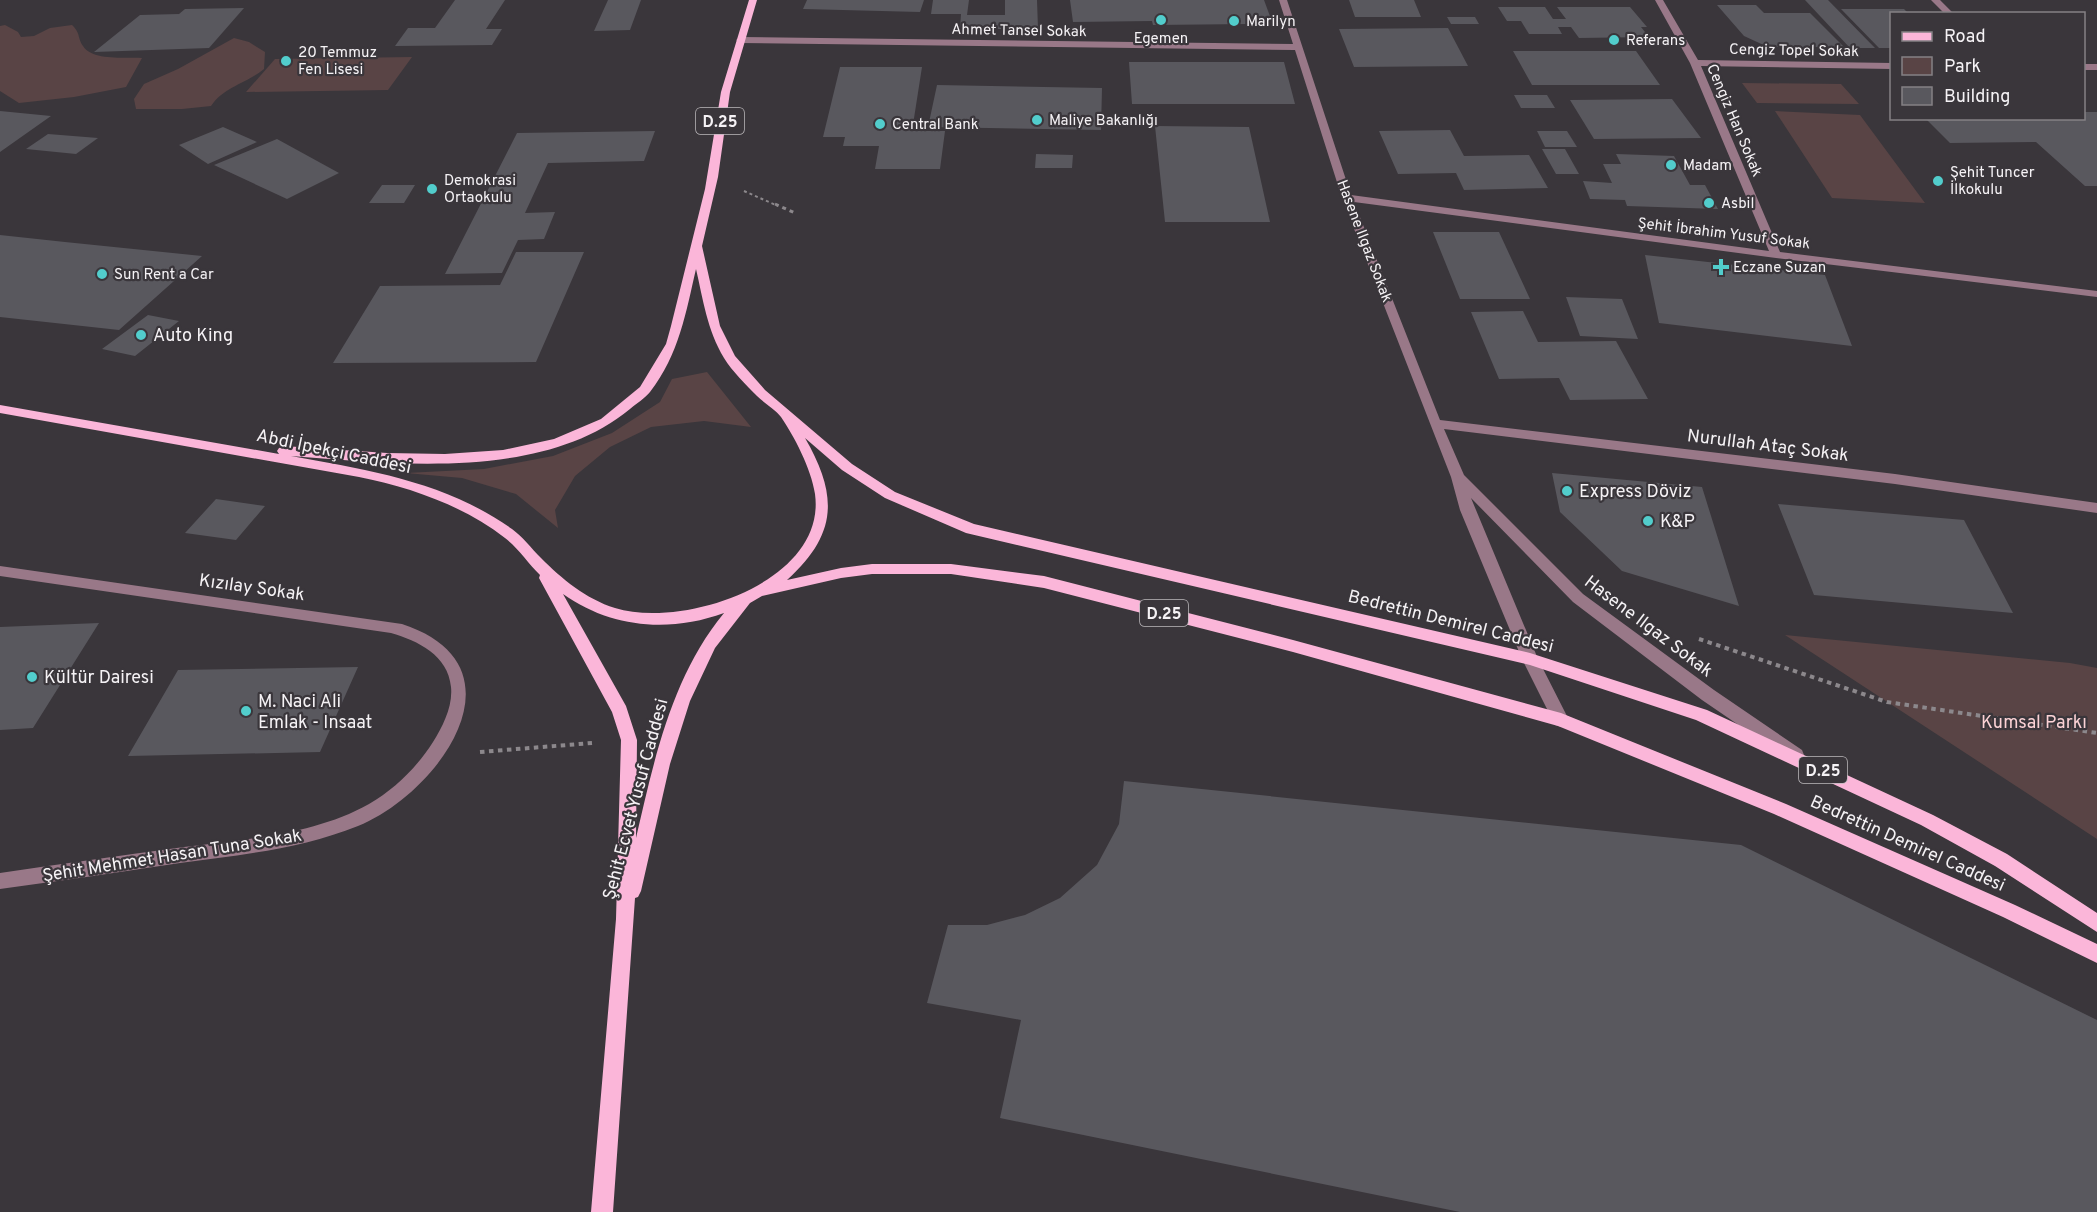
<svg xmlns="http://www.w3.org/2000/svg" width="2097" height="1212" font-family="Overpass,sans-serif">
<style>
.green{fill:#594445}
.building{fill:#59585e}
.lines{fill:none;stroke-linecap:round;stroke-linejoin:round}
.path-far2{stroke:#8c888c;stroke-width:2;stroke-dasharray:3 3;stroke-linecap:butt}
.path-far1{stroke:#8c888c;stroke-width:3;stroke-dasharray:4 4;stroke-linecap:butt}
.path{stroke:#8c888c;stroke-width:4;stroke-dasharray:4.5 4.5;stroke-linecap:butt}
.minor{fill:#997888;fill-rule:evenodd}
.major{fill:#fbb6d9;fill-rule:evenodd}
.poi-dot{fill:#52cdcc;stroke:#3a363b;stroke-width:2}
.labels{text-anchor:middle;stroke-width:4.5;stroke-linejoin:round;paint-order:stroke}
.far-poi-label{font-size:15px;fill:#f5f2f5;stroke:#3a363b;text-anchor:start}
.far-street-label{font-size:15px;fill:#f5f2f5;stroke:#3a363b}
.shield{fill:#3a363b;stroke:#bdbabd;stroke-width:1.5}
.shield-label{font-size:16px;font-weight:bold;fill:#f5f2f5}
.poi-label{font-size:18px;fill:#f5f2f5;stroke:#3a363b;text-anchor:start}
.street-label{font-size:18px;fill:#f5f2f5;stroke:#3a363b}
.park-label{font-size:18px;fill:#fbd2d5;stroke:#3a363b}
</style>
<rect width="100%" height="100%" fill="#3a363b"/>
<path class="green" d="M5,25L18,32L21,37L34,36L50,28L72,25C81,34 77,37 83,46C92,61 126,57 142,58L126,87L74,97L19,103L0,91V26Z
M234,38L249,42L265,52L264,69C246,84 225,86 211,106L182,109H136L134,99L144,84L178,69Z
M412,57L388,90L246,92L275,59Z
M1742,83L1841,84L1859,104L1757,103Z
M1775,111L1860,115L1925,203L1832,198Z
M707,372L751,427L704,421L651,427L610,447L575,476L555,510L558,528L516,494L462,478L406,473L484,469L553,456L612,433L660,402L672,379Z
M1785,635L2070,663L2097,668V839Z"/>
<path class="building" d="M455,0H505L486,29H502L492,45L395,46L408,28H435Z
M608,0H641L630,30L594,31Z
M807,0H924L920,12L803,9Z
M933,0H969L967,15H1005V0H1037L1038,29H960L961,14H931Z
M1070,0H1264L1271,19H1248L1250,24L1153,25L1152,21L1073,22Z
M1349,0H1414L1421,17H1355Z
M1805,0H1828L1875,48H1850Z
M1717,5H1756L1764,13H1810L1844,47H1768L1744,36Z
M1498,7H1545L1553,19H1566L1557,7H1630L1647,27H1641L1649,37L1579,38L1571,27H1558L1562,34H1529L1521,21H1507Z
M244,8L209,48L94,52L140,15L179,14L185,9Z
M1841,9H1904L1909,14H1892V48H1879Z
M1447,17H1475L1479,24H1451Z
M1448,28L1468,66L1354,67L1339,29Z
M1513,51H1636L1660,85H1532Z
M1129,62H1284L1295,104H1132Z
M840,67H922L912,131H945L940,169H875L879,146H843L845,137H823Z
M937,85L1102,88L1101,130L928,127Z
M1514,95H1547L1555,108H1521Z
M1672,99L1701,138L1594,139L1570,100Z
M0,111L51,116L0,152Z
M2084,112H2097V186H2085L2036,142L1950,143L1925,118H2084Z
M1155,126L1249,127L1270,222H1165Z
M223,127L257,142L208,164L179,145Z
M1450,130L1464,156L1529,155L1548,188L1464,190L1456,173L1398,174L1379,131Z
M655,131L644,161L548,163L525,213L555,212L544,239L518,240L502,273L445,274L517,133Z
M1537,131H1567L1577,147H1545Z
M48,134L98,138L76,154L26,149Z
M277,139L339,173L287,199L214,165Z
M1542,149H1565L1579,174H1556Z
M1036,154L1073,155L1072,168H1035Z
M1616,154L1674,156L1690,185H1705L1718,209L1627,206L1625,200L1590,199L1583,181L1612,183L1603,164H1621Z
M382,185H415L404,203H369Z
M1433,232H1499L1530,299H1460Z
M0,235L65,242L202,256L119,330L0,317Z
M516,252H584L536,362L333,363L380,286L500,285Z
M1645,255L1825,275L1852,346L1659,323Z
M1566,297L1622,299L1638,339L1580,336Z
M1523,311L1538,342L1616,341L1648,399L1570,400L1559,378L1499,379L1471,312Z
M148,315L179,321L135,356L102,349Z
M1552,473L1702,487L1739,606L1622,571L1560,512Z
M216,499L265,506L236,540L185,533Z
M1778,504L1964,520L2013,613L1814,595Z
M99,623L33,728L0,730V627Z
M358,667L320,752L128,756L178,670Z
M1124,781L1741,845L2097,1020V1212H1460L1000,1118L1021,1020L927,1003L948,925H987L1025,915L1060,898L1097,865L1119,824Z"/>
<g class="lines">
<path class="path-far2" d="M744,191L778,206"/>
<path class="path-far1" d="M775,204L795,213"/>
<path class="path" d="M1699,639L1887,702L2097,733
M480,752L592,743"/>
<path class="minor" d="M1279,0H1287L1351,195L1769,251L1690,63L1655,0H1663L1698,60L1892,63V69L1701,66L1780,252L2097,291V297L1776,258L1354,202L1440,420L1895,474L2097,503V513L1895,484L1444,429L1464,475L1583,594L1714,690L1802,750L1804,755L1802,760L1796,762L1790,760L1702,700L1573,602L1471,498L1538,659L1569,720L1567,725L1561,727L1555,725L1522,659L1460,510L1451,477L1342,198L1295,50L740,43L736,40L740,37L1293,44Z
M1931,0H1940L1954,14H1945Z
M2084,64H2097V70H2084Z
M0,566L402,624C530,666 439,793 358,826C301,849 240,855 180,863C120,872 60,881 0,889V873C61,864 123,855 184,847C245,839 314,835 369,804C395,789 417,767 433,742C443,726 453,706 451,687C448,655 418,641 391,633L0,576Z"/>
<path class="major" d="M749,0H757L730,92L718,177L702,246L720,326L735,356L765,390L852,464L895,492L974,524L1530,653L1707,710L1933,815L2007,854L2097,913V932L1995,866L1921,825L1696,720L1530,665L966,533L885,498L842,470L805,438C838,495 838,534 787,580L841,568L872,564H951L1044,576L1293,640L1561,713L1786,804L2015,905L2097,944V963L2003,917L1774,814L1558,726L1293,652L1044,588L951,574H872L841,578L762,596L750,603L715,648L690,701L670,764L641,891L638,897L635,898L613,1212H591L616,919L621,740L612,712L539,578L540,575C528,563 518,548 505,538C464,506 410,487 359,477L0,413V405L279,454L277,451L279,448L284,446L387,453L445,454L503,450L554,439L601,419L640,387L666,344L671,326L705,189L721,92ZM696,269C703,299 707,330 724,358C732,371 746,385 757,396C764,403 775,409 781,417C794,436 811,468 815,494C827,582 683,629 615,608C586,599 562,579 541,558C531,548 523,537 512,529C446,482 369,470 291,456C396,464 543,481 630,409C636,404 645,398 650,392C679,355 686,312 696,269ZM563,594C611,628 669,633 724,613C672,676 654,760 636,838L637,740L626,706Z"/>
</g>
<g class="poi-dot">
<circle cx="1161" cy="20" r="6"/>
<circle cx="1234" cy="21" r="6"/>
<circle cx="1614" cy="40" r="6"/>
<circle cx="286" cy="61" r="6"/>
<circle cx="1037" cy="120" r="6"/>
<circle cx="880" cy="124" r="6"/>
<circle cx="1671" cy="165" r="6"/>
<circle cx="1938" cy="181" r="6"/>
<circle cx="432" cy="189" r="6"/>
<circle cx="1709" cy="203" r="6"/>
<path d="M1718 258h6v6h6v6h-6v6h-6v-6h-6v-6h6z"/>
<circle cx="102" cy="274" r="6"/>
<circle cx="141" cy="335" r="6"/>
<circle cx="1567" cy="491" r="6"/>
<circle cx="1648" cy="521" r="6"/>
<circle cx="32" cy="677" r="6"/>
<circle cx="246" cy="711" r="6"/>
</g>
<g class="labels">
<g class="far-poi-label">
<text x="1246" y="26">Marilyn</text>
<text x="1161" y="43" text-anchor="middle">Egemen</text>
<text x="1626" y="45">Referans</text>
<text x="298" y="57">20 Temmuz<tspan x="298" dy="17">Fen Lisesi</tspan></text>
<text x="1049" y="125">Maliye Bakanlığı</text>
<text x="892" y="129">Central Bank</text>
<text x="1683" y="170">Madam</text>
<text x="1950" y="177">Şehit Tuncer<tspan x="1950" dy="17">İlkokulu</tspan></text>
<text x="444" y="185">Demokrasi<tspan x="444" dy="17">Ortaokulu</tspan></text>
<text x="1721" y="208">Asbil</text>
<text x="1733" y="272">Eczane Suzan</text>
<text x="114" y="279">Sun Rent a Car</text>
</g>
<g class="far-street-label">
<text transform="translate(1019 30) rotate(1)" y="5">Ahmet Tansel Sokak</text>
<text transform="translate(1794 50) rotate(1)" y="5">Cengiz Topel Sokak</text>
<text transform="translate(1735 120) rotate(67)" y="5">Cengiz Han Sokak</text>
<text transform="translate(1724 233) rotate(7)" y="5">Şehit İbrahim Yusuf Sokak</text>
<text transform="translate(1365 241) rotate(69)" y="5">Hasene Ilgaz Sokak</text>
</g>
<g class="shield">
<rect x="696" y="108" width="48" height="26" rx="4.5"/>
<rect x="1140" y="600" width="48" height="26" rx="4.5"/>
<rect x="1799" y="757" width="48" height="26" rx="4.5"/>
</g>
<g class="shield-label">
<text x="720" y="127">D.25</text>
<text x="1164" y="619">D.25</text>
<text x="1823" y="776">D.25</text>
</g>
<g class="poi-label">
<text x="153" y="341">Auto King</text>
<text x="1579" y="497">Express Döviz</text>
<text x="1660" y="527">K&amp;P</text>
<text x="44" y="683">Kültür Dairesi</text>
<text x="258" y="707">M. Naci Ali<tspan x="258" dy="21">Emlak - Insaat</tspan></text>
</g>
<g class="street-label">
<text transform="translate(1768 445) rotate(7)" y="6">Nurullah Ataç Sokak</text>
<text transform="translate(334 451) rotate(12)" y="6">Abdi İpekçi Caddesi</text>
<text transform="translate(252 587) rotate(8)" y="6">Kızılay Sokak</text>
<text transform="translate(1451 621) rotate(14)" y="6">Bedrettin Demirel Caddesi</text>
<text transform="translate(1649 626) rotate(37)" y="6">Hasene Ilgaz Sokak</text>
<text transform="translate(635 799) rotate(-75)" y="6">Şehit Ecvet Yusuf Caddesi</text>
<text transform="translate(1908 843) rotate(24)" y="6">Bedrettin Demirel Caddesi</text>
<text transform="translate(172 855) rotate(-9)" y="6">Şehit Mehmet Hasan Tuna Sokak</text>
</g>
<g class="park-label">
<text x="2034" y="728">Kumsal Parkı</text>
</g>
</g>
<rect x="1890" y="12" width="195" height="108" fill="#3a363b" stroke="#858185" stroke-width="1.5"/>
<rect x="1902" y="32" width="30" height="9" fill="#fbb6d9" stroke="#858185" stroke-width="1.5"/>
<text x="1944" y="42" font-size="18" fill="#f5f2f5">Road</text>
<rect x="1902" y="57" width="30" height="18" fill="#594445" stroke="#858185" stroke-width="1.5"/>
<text x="1944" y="72" font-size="18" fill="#f5f2f5">Park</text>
<rect x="1902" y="87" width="30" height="18" fill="#59585e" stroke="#858185" stroke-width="1.5"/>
<text x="1944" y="102" font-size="18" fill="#f5f2f5">Building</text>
</svg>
